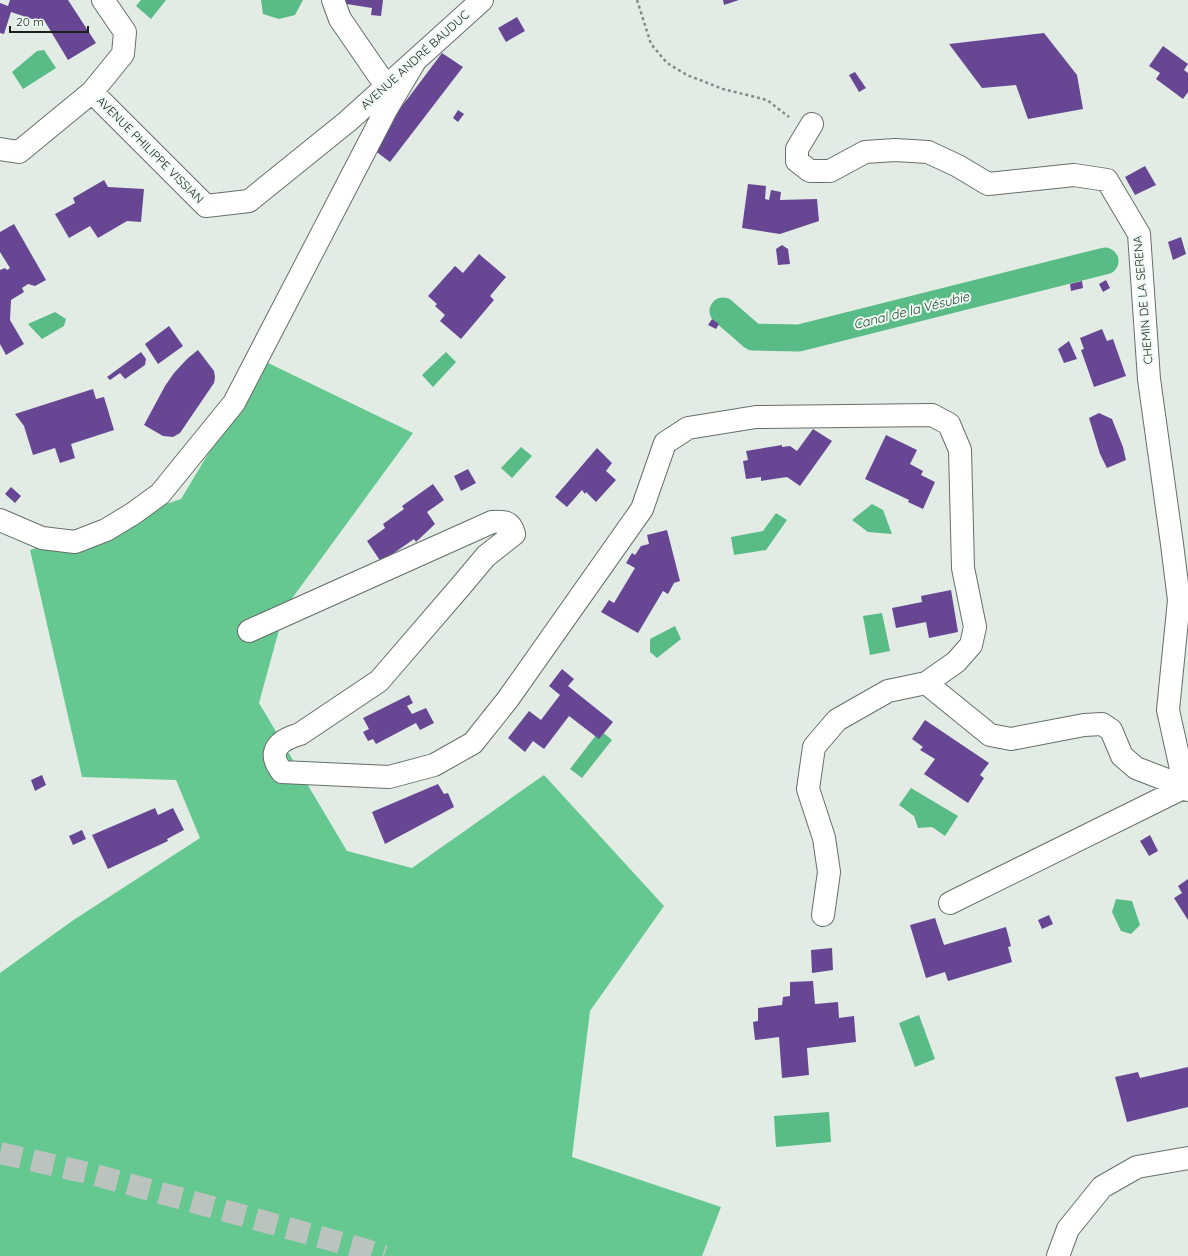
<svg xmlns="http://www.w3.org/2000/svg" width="1188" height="1256" font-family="Quicksand,sans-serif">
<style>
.forest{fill:#66c891}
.water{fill:#59bb85}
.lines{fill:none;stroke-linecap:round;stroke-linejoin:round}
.canal{stroke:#59bb85;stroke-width:27}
.building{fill:#674793}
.highway-tunnel{stroke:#bac3bd;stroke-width:22;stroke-dasharray:22 11;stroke-linecap:butt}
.minor-casing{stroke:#666f69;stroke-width:24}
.path{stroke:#858c87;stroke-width:2.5;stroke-dasharray:3 3;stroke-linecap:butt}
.minor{stroke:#fff;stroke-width:22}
.labels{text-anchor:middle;stroke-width:4;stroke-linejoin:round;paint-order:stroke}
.street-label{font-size:12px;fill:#1c1f1d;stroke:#effaf3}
.water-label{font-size:13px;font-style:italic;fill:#1b442d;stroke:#effaf3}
</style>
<rect width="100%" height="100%" fill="#e2ece5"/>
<path class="forest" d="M264,361L413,433L285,608L259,703L347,851L412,868L544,775L664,906L590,1011L572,1157L721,1207L702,1256H0V973L72,921L200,838L176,780L82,777L30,550L181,499Z"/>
<path class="water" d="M141,0H166L151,19L136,6Z
M261,0H303L295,15L279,19L263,14Z
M44,50L56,68L23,89L12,72L37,51Z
M55,312L66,319L64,326L42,339L28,324Z
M446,352L456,362L433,387L422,375Z
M521,447L532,456L512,478L501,468Z
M872,504L883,510L892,534L868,532L852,520Z
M776,513L787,520L766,550L734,555L731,537L763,531Z
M882,613L890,651L870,655L863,616Z
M675,626L681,639L657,658L650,652V639Z
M600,730L612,740L582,778L570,769Z
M911,788L958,816L945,836L932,827L918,828L914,816L899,805Z
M1116,899L1132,901L1140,925L1131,934L1121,931L1112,912Z
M919,1015L935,1059L915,1067L899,1023Z
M829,1112L831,1142L776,1147L774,1116Z"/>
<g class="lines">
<path class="canal" d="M723,311L753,337L799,338L1105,261"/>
</g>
<path class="building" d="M10,0H68L96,43L68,60L44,20L41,22L11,12L4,34L0,33V3L8,6Z
M334,0H383L381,16L371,15L372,8L334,2Z
M723,0H739L724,5Z
M517,17L525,31L506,42L498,28Z
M1044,33L1077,75L1083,109L1028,119L1016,85L982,88L949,44Z
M1163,46L1188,64L1184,70L1188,73V92L1183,99L1156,79L1160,73L1149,66Z
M442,53L463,67L390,162L374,150L384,138L380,133L409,97Z
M855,72L866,88L859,92L849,75Z
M458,110L464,114L458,122L453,118Z
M1145,166L1156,185L1135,195L1125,177Z
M104,180L108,187L144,189L141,222L127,221L98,238L90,226L69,238L55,214L75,203L73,198Z
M748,184L766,186L765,199L769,200L771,190L781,192L780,200L817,199L819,221L780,234L742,228Z
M14,224L46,280L35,286L28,284L22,288L24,292L11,300L10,320L24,344L6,355L0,344V270L5,268L7,270L10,268L0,252V232Z
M1181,237L1186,254L1173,260L1168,242Z
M782,245L788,249L790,264L778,265L776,249Z
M479,254L506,277L490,296L494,300L461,339L440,321L445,315L435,306L437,304L428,296L455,266L463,273Z
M1106,280L1110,288L1103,292L1099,284Z
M1082,281L1083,288L1071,291L1070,284Z
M712,319L719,324L716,329L708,325Z
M169,326L183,346L158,364L145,344Z
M1102,329L1107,341L1113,339L1126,376L1094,387L1081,350L1084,349L1080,338Z
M1069,341L1077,359L1064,363L1058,349Z
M198,350L214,371L215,377L214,383L180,433L173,437L163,436L144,425L165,386L174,373L188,358Z
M141,352L146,359L145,365L125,379L120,373L110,380L107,377Z
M93,389L96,399L104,397L114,430L71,444L75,458L60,463L55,448L33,455L24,426L15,414Z
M1099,413L1112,419L1123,447L1126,460L1107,468L1100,454L1089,418Z
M813,429L832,441L800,486L787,477L761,481V477L746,479L743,461L748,460L746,451L782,445V447L790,446L797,451Z
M886,435L917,450L910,464L923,471L921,475L935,482L923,509L908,502L909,500L865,479Z
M597,448L612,463L606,471L616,480L596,502L586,492L585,494L582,490L567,507L555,497Z
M468,469L476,483L461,491L454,476Z
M433,484L444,500L427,512L435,524L416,542L414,539L381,562L367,541L385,528L383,524L404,509L402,506Z
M11,487L21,496L15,503L5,494Z
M667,530L680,581L674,583L668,594L663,591L638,633L601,612L609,600L614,603L635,568L626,563L632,553L635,555L641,546L649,544L647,535Z
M951,590L958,632L929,638L926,622L896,628L892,608L922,602L921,596Z
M562,669L574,679L568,686L613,722L599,739L569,716L544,749L533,741L525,752L508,738L529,711L541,720L560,695L549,686Z
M409,695L413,703L407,706L412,714L426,708L434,723L420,730L416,723L376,744L373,739L368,741L363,732L369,729L363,718Z
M925,720L989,763L980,775L984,778L968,803L924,774L935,759L920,750L923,747L912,739Z
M42,775L46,785L35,791L31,780Z
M438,784L444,794L448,793L454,807L385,844L372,812Z
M155,808L158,815L173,808L184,830L167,839L168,841L108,869L92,835Z
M82,830L86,839L73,845L69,836Z
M1150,835L1158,851L1149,856L1140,841Z
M1188,879V920L1174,898L1182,893L1178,886Z
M1049,915L1053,924L1042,929L1038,920Z
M935,918L944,945L1006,927L1011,946L1008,947L1012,962L948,981L945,972L926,978L910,925Z
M832,948L833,970L812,973L811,950Z
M813,981L815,1004L838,1002L839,1018L854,1016L856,1042L807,1048L809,1075L782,1078L779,1037L755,1040L753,1022L758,1021V1008L782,1005L783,997L790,996V982Z
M1188,1067V1107L1127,1122L1115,1077L1138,1072L1140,1078Z"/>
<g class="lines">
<path class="highway-tunnel" d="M0,1153L92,1174L360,1248L384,1256"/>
<defs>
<path id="minor" d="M333,0L340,19L386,86
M92,92L206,206L249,201L348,121L482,0
M812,124L797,149V161L810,171H830L865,152L895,150L928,152L958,166L988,184L1074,175L1107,180L1139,234L1149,379L1172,544L1179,600L1168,710L1185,787L1188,790
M0,149L19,152L92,92L123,54L125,32L103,0
M0,520L42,538L75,542L106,530L134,513L160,494L234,403L387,108L415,61
M249,631L492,522C504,521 511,521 514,534L486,556L460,587L379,681L300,734C279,740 266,751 282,772L389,777L434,765L473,743L508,699L642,509L665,443L688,428L756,417L932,415L949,424L960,450L963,568L975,627L971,645L956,662L926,683
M950,903L1185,787
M823,915L829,872L824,838L808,789L814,747L837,720L888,691L926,683L990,735L1011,739L1084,725L1102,724L1111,730L1122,756L1136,768L1185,787
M1058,1256L1068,1229L1102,1187L1137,1167L1188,1158"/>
</defs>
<use href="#minor" class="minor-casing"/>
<path class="path" d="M637,0L651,44L667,63L687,75L723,89L767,100L789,117"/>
<use href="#minor" class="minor"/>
</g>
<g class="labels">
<g class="street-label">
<text transform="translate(415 60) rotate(-42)" y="4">AVENUE ANDRÉ BAUDUC</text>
<text transform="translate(150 150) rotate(45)" y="4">AVENUE PHILIPPE VISSIAN</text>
<text transform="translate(1143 300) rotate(-95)" y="4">CHEMIN DE LA SERENA</text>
</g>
<g class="water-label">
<text transform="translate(911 310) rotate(-14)" y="5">Canal de la Vésubie</text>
</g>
</g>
<path d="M10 26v6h78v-6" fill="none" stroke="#1c1f1d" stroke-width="2"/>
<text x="16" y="26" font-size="12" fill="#1c1f1d" stroke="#effaf3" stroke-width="3" paint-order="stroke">20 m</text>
</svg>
